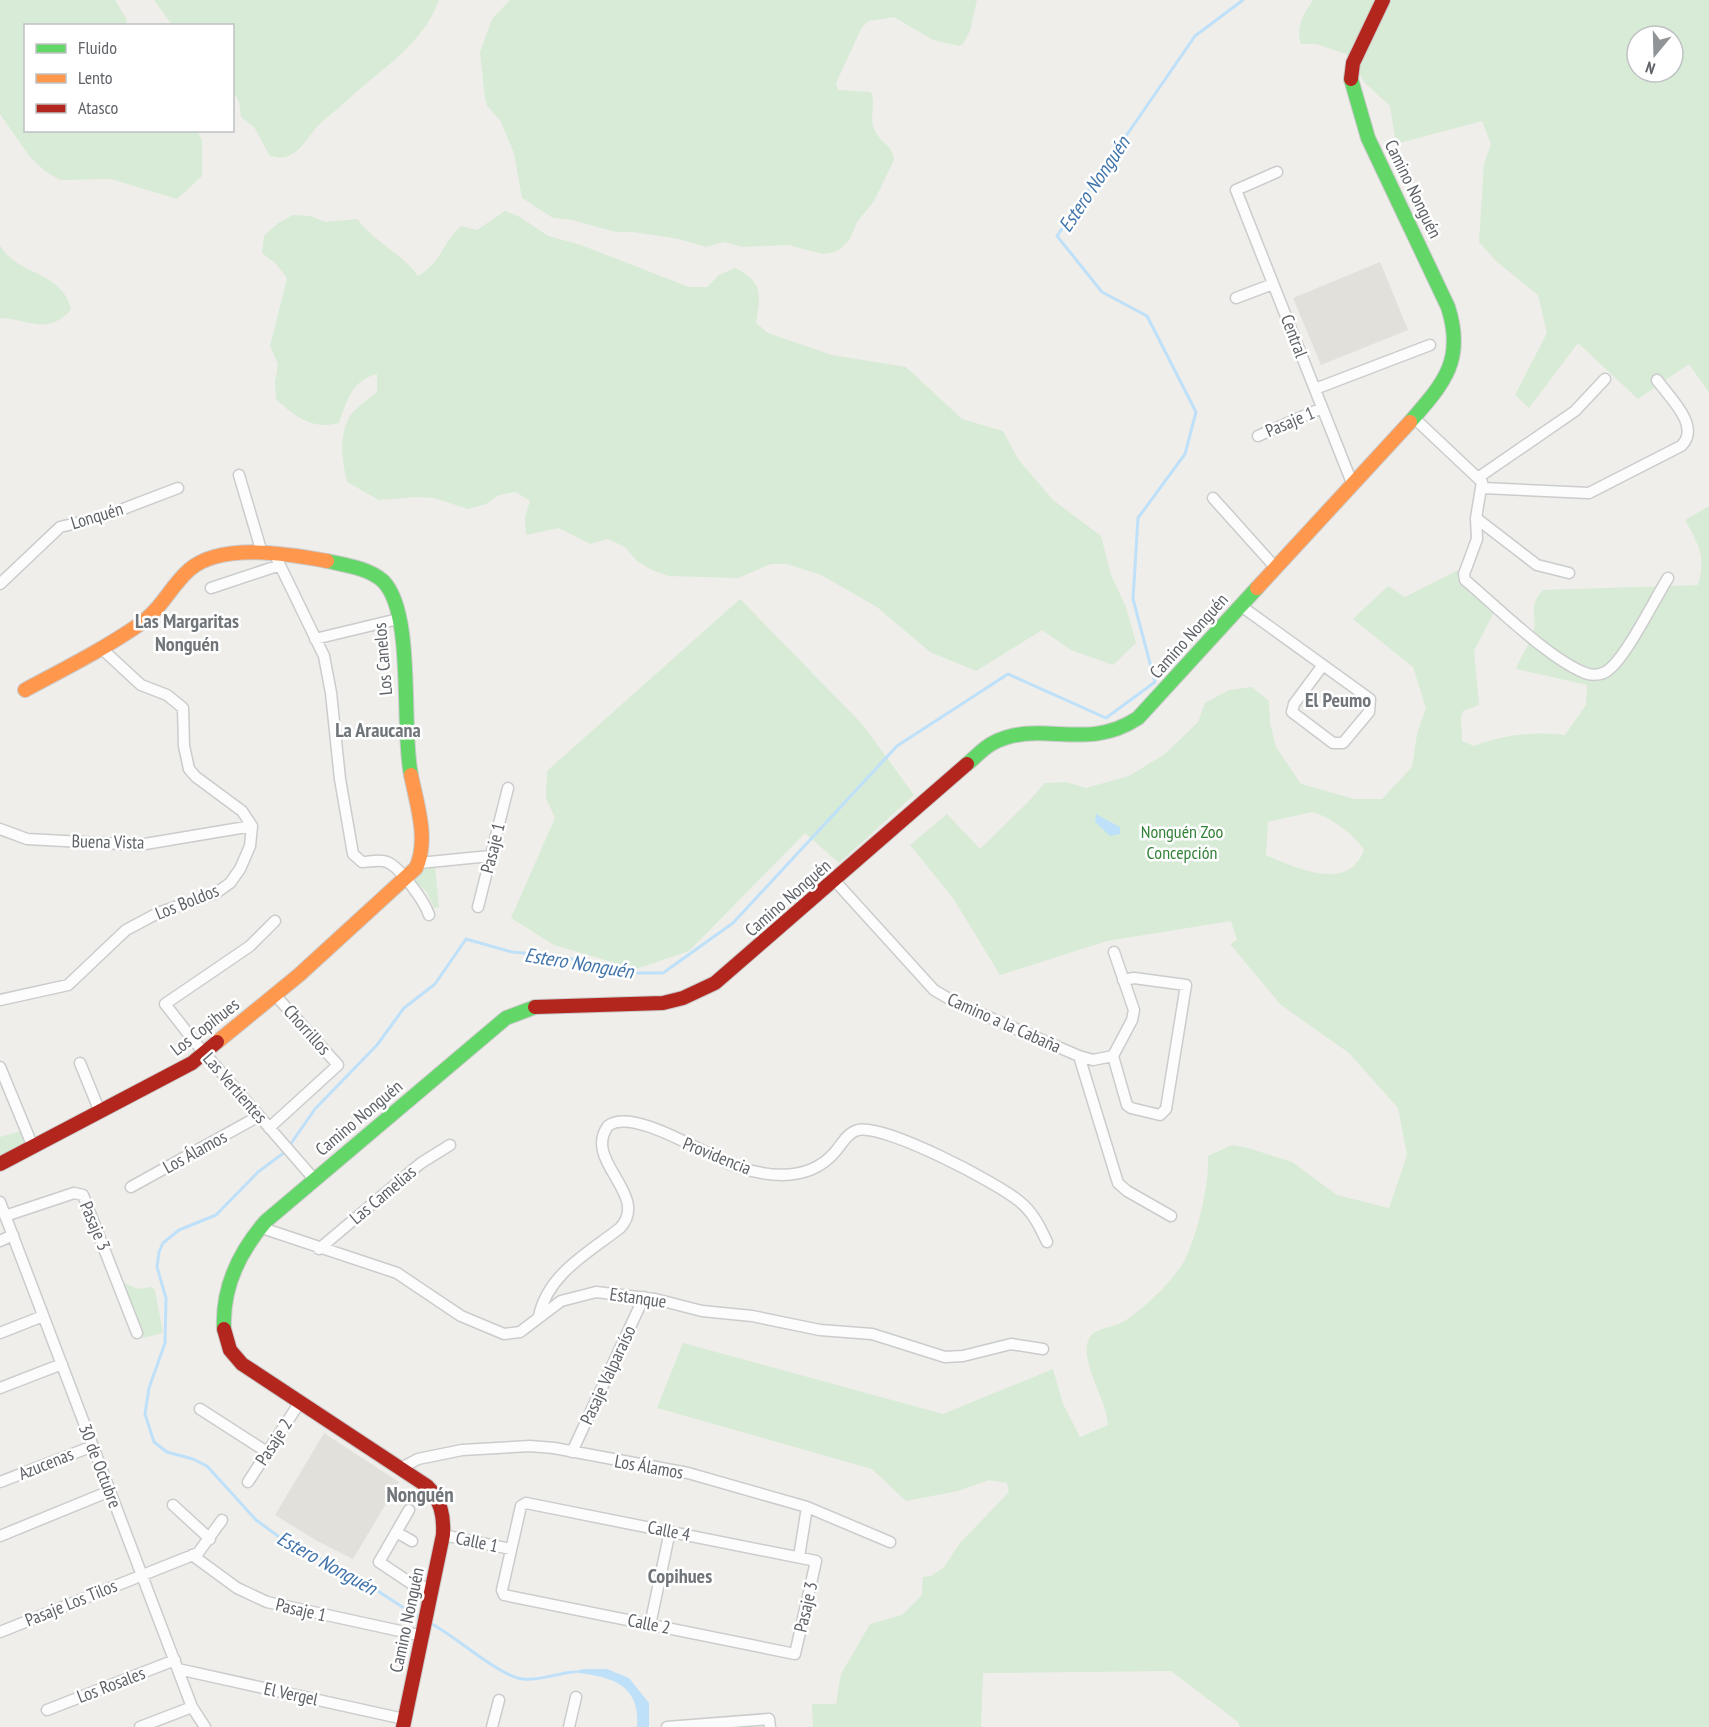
<svg xmlns="http://www.w3.org/2000/svg" width="1709" height="1727" font-family="'PT Sans Narrow',sans-serif">
<style>
.education{fill:#e2e0da}
.green{fill:#d8ebd6;fill-rule:evenodd}
.water{fill:#bfe0f9}
.lines{fill:none;stroke-linecap:round;stroke-linejoin:round}
.stream{stroke:#bfe0f9;stroke-width:3}
.street-casing{stroke:#cbcccc;stroke-width:13}
.fast-casing{stroke:#cacacb;stroke-width:16}
.slow-casing{stroke:#cacacb;stroke-width:16}
.jam-casing{stroke:#cacacb;stroke-width:16}
.street{stroke:#fdfcfc;stroke-width:10}
.fast{stroke:#63d668;stroke-width:14}
.slow{stroke:#ff974d;stroke-width:14}
.jam{stroke:#b3261e;stroke-width:14}
.labels{text-anchor:middle;stroke-width:5;stroke-linejoin:round;paint-order:stroke}
.street-label{font-size:18px;fill:#5f6368;stroke:#fff}
.park-label{font-size:18px;fill:#348238;stroke:#fff}
.water-label{font-size:20px;font-style:italic;fill:#4174aa;stroke:#fff}
.neighbourhood-label{font-size:20px;font-weight:bold;fill:#70757a;stroke:#fff}
.quarter-label{font-size:21px;font-weight:bold;fill:#70757a;stroke:#fff}
</style>
<rect width="100%" height="100%" fill="#efeeea"/>
<path class="education" d="M1380,262L1408,330L1321,365L1293,298Z
M324,1433L399,1482L353,1559L317,1541L275,1515Z"/>
<path class="green" d="M0,0H115L126,18L127,25L26,26V130L197,131L202,140V176L177,199L111,179L60,180L45,171L30,157L0,114Z
M154,0H439C424,40 393,61 361,88C348,99 337,110 323,121C310,131 305,149 288,156C283,159 276,157 270,156L254,127L241,117L239,101L233,92L232,26L172,25Z
M510,0H977L970,31L963,44L959,46L933,40L894,17L869,21L862,27L836,83L838,90L871,92C876,104 869,117 874,129C879,142 893,145 894,160L874,201L857,222L850,239L839,250L831,253L823,254L788,245L743,247L724,242L706,247L679,239L633,232H616L572,220L553,218L522,198L514,153L500,120L487,106L485,98L480,52L492,19Z
M1313,0H1709V393L1689,364L1638,399L1578,343L1529,408L1515,395L1547,333L1538,295L1497,262L1479,242L1484,164L1491,144L1482,121L1396,144L1390,106L1364,82L1351,59L1346,54L1316,44H1301C1295,27 1304,14 1313,0ZM1637,36H1673V72H1637Z
M505,211L520,217L548,236L581,245L689,287H707L719,275L735,268C763,282 761,294 756,323L768,333L832,355L906,367L962,419L1003,431L1018,459L1053,500L1101,536L1111,575L1126,607L1136,643L1113,665L1071,650L1042,630L976,671L930,652L877,607L821,575L787,564H771L738,578L669,576L652,570L637,561L625,547L608,539L590,544L559,528L526,535L525,517L530,501L516,492L499,495L486,504L468,509L434,498L416,497L379,500L347,482C342,462 338,432 352,413C359,405 370,398 377,392V374C352,380 347,400 339,423C313,430 295,417 276,399L275,382L278,364L270,346L287,278L276,264L262,253L264,236L278,223L293,215L310,216L325,222L357,219C375,243 402,253 418,276C442,262 442,243 461,226L477,230Z
M0,245C16,276 63,270 71,310C46,336 30,319 0,318Z
M1709,506V1727H1240L1238,1722L1171,1671L983,1673L981,1727H813L812,1704H836L841,1674L870,1624L902,1615L922,1595L923,1577L931,1576L944,1567L960,1543L1009,1492L1007,1483L989,1480L958,1491L906,1501L872,1469L657,1408L683,1343L943,1414L1053,1369L1063,1404L1080,1437L1108,1425C1107,1400 1080,1362 1088,1341C1093,1326 1114,1329 1126,1320C1146,1306 1167,1287 1181,1266C1196,1245 1210,1181 1208,1156L1232,1145L1248,1148L1292,1162L1337,1195L1389,1208L1407,1155L1398,1108L1349,1053L1281,1005L1230,944L1237,940L1231,921L1107,941L1000,975L953,898L910,845L947,814L980,849L1028,802L1045,783L1066,782L1086,788L1129,776L1165,754L1198,722L1205,703L1229,690L1252,687L1269,701L1270,723L1276,747L1301,784L1354,799H1382L1412,767L1417,734L1426,708L1413,667L1353,619L1388,586L1405,597L1458,570L1470,594L1500,600L1474,651L1479,705L1463,711L1461,718L1462,741L1474,746C1505,735 1532,731 1565,735L1586,705L1587,685L1516,669C1520,657 1529,646 1533,634C1539,615 1526,609 1543,590L1698,585C1706,556 1699,545 1685,520ZM1312,812C1329,816 1355,835 1364,850C1348,893 1296,868 1266,855L1268,822Z
M740,599L863,725L914,795L839,863L805,833L689,951L636,969L554,945L511,918L555,818L546,798L547,771Z
M435,867L439,907L434,908L427,892L414,880L426,868Z
M21,1131L30,1146L0,1162V1137Z
M124,1283L138,1289L151,1287L155,1290L163,1333L143,1338Z"/>
<path class="water" d="M1096,814L1120,827V834L1110,836L1095,822Z
M584,1669H607L629,1678L649,1703V1727H637C641,1681 606,1676 570,1672Z"/>
<g class="lines">
<path class="stream" d="M421,1619L347,1571L293,1547L256,1520L207,1466L193,1459L167,1452L154,1442L145,1414L149,1388L165,1343L166,1298L157,1267L159,1252L163,1243L179,1230L216,1215L258,1172L285,1152L315,1109L377,1045L404,1008L435,984L466,939L512,952L566,957L618,973H663L733,923L897,746L1008,674L1106,718L1155,682L1133,599L1138,518L1185,454L1196,412L1147,316L1102,292L1057,236L1195,36L1243,0
M430,1623C456,1636 498,1676 523,1679C540,1681 557,1673 574,1672"/>
<defs>
<path id="street" d="M1277,172L1236,190L1352,483
M1236,298L1273,284
M1315,389L1430,345
M1413,417L1482,482L1476,518L1477,539L1464,574L1465,580C1497,607 1548,658 1585,673C1592,676 1601,675 1607,671C1626,658 1654,600 1668,578
M1258,436L1322,408
M239,475L262,553
M1479,477L1575,411L1605,379
M1483,488L1589,493L1681,446C1702,427 1669,397 1657,380
M1213,498L1275,567
M1476,518L1537,565L1569,573
M275,555L324,656L331,693L340,779L353,854L362,862C369,862 380,859 387,862C400,867 425,902 429,915
M0,584L60,527L102,517L178,488
M211,588L280,565
M1241,606L1370,699L1369,712L1343,743H1333L1292,712L1294,704L1323,665
M315,639L398,619
M0,829L27,839L139,845L252,826
M419,863L490,856
M835,881L934,990L958,1004L1079,1056L1093,1060L1113,1056
M478,907L508,788
M275,921L250,946L165,1004L194,1041L314,1179
M1114,952L1134,1010L1132,1020L1113,1056L1127,1105L1131,1108L1160,1115L1166,1109L1186,985L1134,978L1123,980
M0,1000L68,985L126,930L158,913L216,893L230,883L240,869L250,846L252,826L242,811L196,777L189,769L184,746L183,708L167,695L141,685L101,648
M1079,1056L1118,1183L1127,1191L1171,1216
M80,1063L100,1112
M0,1067L33,1147
M269,1128L338,1065L275,995
M131,1187L259,1116
M0,1202L192,1707L205,1727
M5,1216L74,1193L83,1195L137,1333
M259,1227L397,1273L461,1316L504,1334L520,1332L561,1301L596,1292L655,1299L702,1311L752,1316L820,1330L872,1334L945,1357L963,1356L1011,1344L1043,1349
M0,1241L13,1235
M319,1249L421,1163L450,1145
M539,1316C548,1274 588,1253 620,1228C651,1195 582,1161 608,1126C633,1106 710,1158 738,1167C772,1178 810,1181 835,1152C842,1144 847,1133 858,1130C885,1124 996,1182 1019,1201C1033,1212 1040,1227 1047,1242
M0,1333L43,1316
M0,1388L62,1364
M200,1409L267,1452
M572,1452L644,1297
M401,1468L418,1459L462,1450L530,1446L554,1448L688,1473L807,1507L890,1542
M0,1482L93,1446
M248,1482L300,1402
M526,1503L816,1561L795,1654L504,1595L502,1590L521,1506Z
M173,1505L210,1539
M409,1510L379,1562L412,1584L433,1589
M396,1532L412,1541
M443,1535L511,1549
M0,1536L110,1491
M192,1555L237,1588L267,1602L423,1636
M799,1557L807,1507
M650,1625L670,1531
M0,1632L198,1553L222,1520
M178,1669L404,1719
M47,1710L175,1660
M140,1727L192,1707
M492,1727L499,1700
M569,1727L576,1697
M667,1727L769,1719L770,1727"/>
<path id="fast" d="M1351,79L1368,138L1448,307C1465,360 1444,383 1410,422
M327,561C345,565 369,568 383,581C415,613 401,728 411,775
M967,764C975,758 983,748 993,743C1041,718 1085,753 1138,718L1257,588
M224,1329C222,1288 239,1252 266,1221L506,1018L535,1007"/>
<path id="slow" d="M1257,588L1410,422
M25,690C64,669 104,649 140,624C163,607 170,587 189,570C221,542 289,554 327,561
M217,1042L299,975L416,868C429,840 417,805 411,775"/>
<path id="jam" d="M1351,79L1353,63L1383,0
M535,1007L663,1003L683,998L715,983L967,764
M0,1164L192,1063L217,1042
M224,1329L230,1350L242,1364L427,1486C441,1500 444,1516 443,1535L403,1727"/>
</defs>
<use href="#street" class="street-casing"/>
<use href="#fast" class="fast-casing"/>
<use href="#slow" class="slow-casing"/>
<use href="#jam" class="jam-casing"/>
<use href="#street" class="street"/>
<use href="#fast" class="fast"/>
<use href="#slow" class="slow"/>
<use href="#jam" class="jam"/>
</g>
<g class="labels">
<g class="street-label">
<text transform="translate(1413 189) rotate(64)" y="6">Camino Nonguén</text>
<text transform="translate(1294 336) rotate(69)" y="6">Central</text>
<text transform="translate(1290 422) rotate(-23)" y="6">Pasaje 1</text>
<text transform="translate(97 516) rotate(-17)" y="6">Lonquén</text>
<text transform="translate(1189 636) rotate(-48)" y="6">Camino Nonguén</text>
<text transform="translate(383 659) rotate(-95)" y="6">Los Canelos</text>
<text transform="translate(108 842) rotate(1)" y="6">Buena Vista</text>
<text transform="translate(493 848) rotate(-76)" y="6">Pasaje 1</text>
<text transform="translate(788 898) rotate(-41)" y="6">Camino Nonguén</text>
<text transform="translate(187 902) rotate(-22)" y="6">Los Boldos</text>
<text transform="translate(1004 1023) rotate(24)" y="6">Camino a la Cabaña</text>
<text transform="translate(205 1027) rotate(-38)" y="6">Los Copihues</text>
<text transform="translate(307 1030) rotate(48)" y="6">Chorrillos</text>
<text transform="translate(235 1088) rotate(49)" y="6">Las Vertientes</text>
<text transform="translate(359 1118) rotate(-40)" y="6">Camino Nonguén</text>
<text transform="translate(195 1152) rotate(-29)" y="6">Los Álamos</text>
<text transform="translate(717 1156) rotate(22)" y="6">Providencia</text>
<text transform="translate(383 1195) rotate(-40)" y="6">Las Camelias</text>
<text transform="translate(95 1226) rotate(67)" y="6">Pasaje 3</text>
<text transform="translate(638 1298) rotate(8)" y="6">Estanque</text>
<text transform="translate(608 1375) rotate(-65)" y="6">Pasaje Valparaíso</text>
<text transform="translate(274 1442) rotate(-57)" y="6">Pasaje 2</text>
<text transform="translate(46 1464) rotate(-22)" y="6">Azucenas</text>
<text transform="translate(100 1466) rotate(69)" y="6">30 de Octubre</text>
<text transform="translate(649 1467) rotate(10)" y="6">Los Álamos</text>
<text transform="translate(669 1531) rotate(11)" y="6">Calle 4</text>
<text transform="translate(477 1542) rotate(12)" y="6">Calle 1</text>
<text transform="translate(71 1603) rotate(-22)" y="6">Pasaje Los Tilos</text>
<text transform="translate(806 1607) rotate(-77)" y="6">Pasaje 3</text>
<text transform="translate(301 1610) rotate(13)" y="6">Pasaje 1</text>
<text transform="translate(407 1620) rotate(-78)" y="6">Camino Nonguén</text>
<text transform="translate(649 1624) rotate(11)" y="6">Calle 2</text>
<text transform="translate(111 1685) rotate(-21)" y="6">Los Rosales</text>
<text transform="translate(291 1694) rotate(12)" y="6">El Vergel</text>
</g>
<g class="park-label">
<text x="1182" y="838">Nonguén Zoo<tspan x="1182" dy="21">Concepción</tspan></text>
</g>
<g class="water-label">
<text transform="translate(1094 184) rotate(-56)" y="7">Estero Nonguén</text>
<text transform="translate(579 963) rotate(9)" y="7">Estero Nonguén</text>
<text transform="translate(327 1563) rotate(29)" y="7">Estero Nonguén</text>
</g>
<g class="neighbourhood-label">
<text x="187" y="628">Las Margaritas<tspan x="187" dy="23">Nonguén</tspan></text>
<text x="1338" y="707">El Peumo</text>
<text x="378" y="737">La Araucana</text>
<text x="680" y="1583">Copihues</text>
</g>
<g class="quarter-label">
<text x="420" y="1502">Nonguén</text>
</g>
</g>
<rect x="24" y="24" width="210" height="108" fill="#ffffff" stroke="#bfc1c3" stroke-width="1.5"/>
<rect x="36" y="44" width="30" height="9" fill="#63d668" stroke="#bfc1c3" stroke-width="1.5"/>
<text x="78" y="54" font-size="18" fill="#5f6368">Fluido</text>
<rect x="36" y="74" width="30" height="9" fill="#ff974d" stroke="#bfc1c3" stroke-width="1.5"/>
<text x="78" y="84" font-size="18" fill="#5f6368">Lento</text>
<rect x="36" y="104" width="30" height="9" fill="#b3261e" stroke="#bfc1c3" stroke-width="1.5"/>
<text x="78" y="114" font-size="18" fill="#5f6368">Atasco</text>
<g transform="translate(1655 54) rotate(199)"><circle r="28" fill="#ffffff" stroke="#bfc1c3" stroke-width="1.5"/>
<path d="M0-4.5L10 22L0 15L-10 22Z" fill="#919496"/>
<text y="-9" font-size="16" font-weight="bold" text-anchor="middle" fill="#5f6368">N</text>
</g>
</svg>
